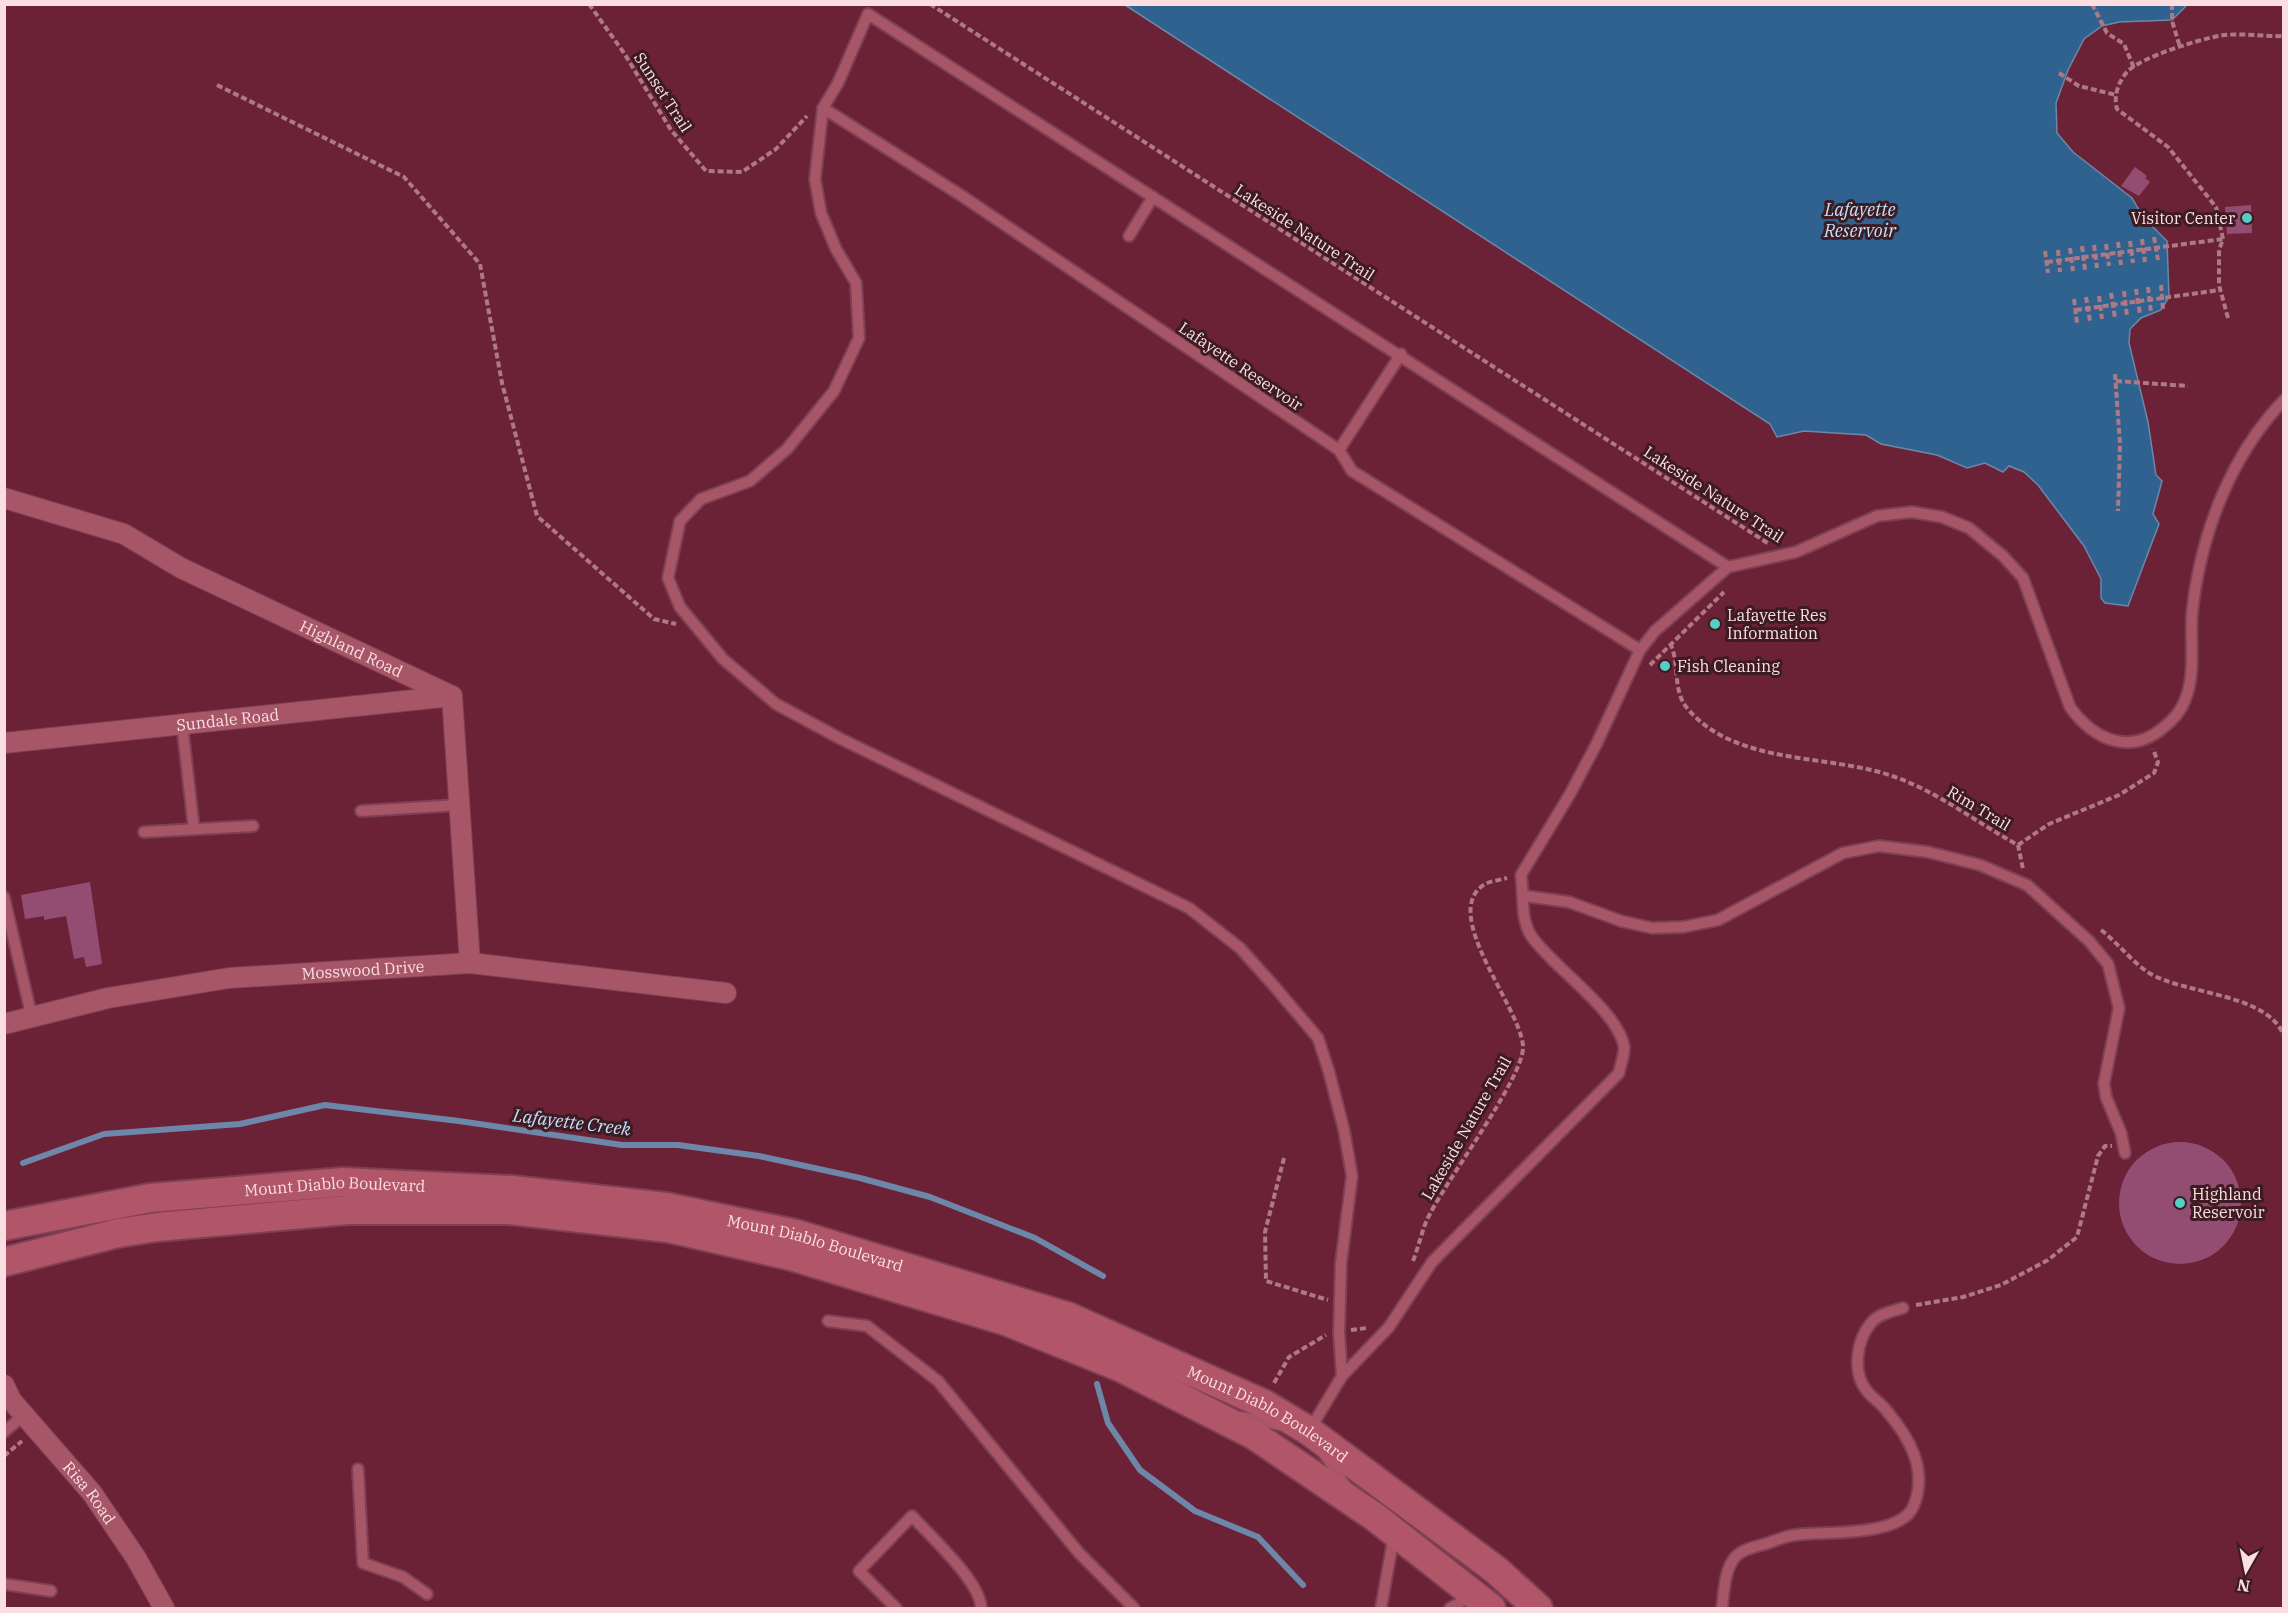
<svg xmlns="http://www.w3.org/2000/svg" width="2288" height="1613" font-family="'IBM Plex Serif',serif">
<rect width="100%" height="100%" fill="#6c2236"/>
<!-- water -->
<path fill="#30628f" stroke="#6d87a8" stroke-width="1.5" d="M 1125,5 L 2187,5 L 2172,20 L 2119,22 L 2102,26 L 2084,39 L 2068,70 L 2056,103 L 2057,133 L 2073,152 L 2132,198 L 2143,217 L 2167,241 L 2169,297 L 2161,310 L 2141,318 L 2130,329 L 2129,343 L 2148,422 L 2156,475 L 2162,481 L 2153,514 L 2159,524 L 2128,606 L 2105,603 L 2101,598 L 2101,579 L 2084,546 L 2038,485 L 2024,472 L 2009,466 L 2003,472 L 1985,463 L 1967,468 L 1937,455 L 1881,444 L 1866,435 L 1804,431 L 1777,437 L 1770,424 Z"/>
<g fill="none" stroke-linecap="round" stroke-linejoin="round">
<!-- stream -->
<g stroke="#6d87a8" stroke-width="6">
<path d="M 23,1163 L 104,1134 L 240,1124 L 325,1105 L 459,1121 L 622,1145 L 678,1145 L 759,1156 L 860,1178 L 930,1197 L 1035,1238 L 1103,1276"/>
<path d="M 1097,1384 L 1108,1423 L 1140,1470 L 1195,1511 L 1258,1537 L 1303,1585"/>
</g>
</g>
<!-- building -->
<g fill="#934c72">
<path d="M 2135,167 L 2147,176 L 2145,178 L 2150,182 L 2139,196 L 2121,186 Z"/>
<path d="M 2251,205 L 2252,233 L 2227,234 L 2225,207 Z"/>
<path d="M 90,882 L 102,964 L 86,967 L 84,957 L 74,959 L 66,916 L 44,920 L 44,916 L 25,919 L 21,895 Z"/>
<circle cx="2180" cy="1203" r="61"/>
</g>
<g fill="none" stroke-linecap="round" stroke-linejoin="round">
<!-- service casing -->
<g stroke="#7e4054" stroke-width="14">
<g id="service">
<path d="M 823,108 L 962,196 L 1339,450 L 1352,471 L 1640,650"/>
<path d="M 1129,236 L 1153,197"/>
<path d="M 1339,450 L 1401,354"/>
<path d="M 182,724 L 194,829"/>
<path d="M 361,811 L 459,805"/>
<path d="M 144,832 L 253,826"/>
<path d="M 1525,896 L 1569,902 L 1621,921 L 1652,928 L 1683,927 L 1718,920 L 1843,853 L 1879,846 L 1928,852 L 1980,865 L 2027,885 L 2089,941 L 2108,964 L 2119,1008 L 2104,1083 L 2106,1097 L 2121,1133 L 2125,1153"/>
<path d="M 4,897 L 32,1018"/>
<path d="M 828,1321 L 867,1326 L 938,1381 L 1079,1553 L 1134,1608"/>
<path d="M 1342,1376 L 1339,1332 L 1341,1263 L 1352,1176 L 1344,1130 L 1329,1072 L 1318,1038 L 1274,986 L 1240,948 L 1189,908 L 841,739 L 776,704 L 723,659 L 680,607 L 668,578 L 680,521 L 701,499 L 750,481 L 787,449 L 834,391 L 859,338 L 856,283 L 836,249 L 821,213 L 815,179 L 823,108 L 838,83 L 868,14 L 1728,567"/>
<path d="M 1242,1417 L 1280,1425"/>
<path d="M 1309,1431 L 1342,1376 L 1389,1327 L 1432,1262 L 1619,1073 C 1620,1066 1625,1054 1624,1046 C 1617,1010 1554,968 1532,937 C 1520,920 1524,895 1521,875 L 1570,794 L 1597,743 L 1640,650 L 1655,631 L 1728,567 L 1796,552 L 1877,516 L 1912,512 L 1942,517 L 1969,528 L 2003,556 L 2023,578 L 2070,707 C 2093,739 2129,756 2163,728 C 2172,721 2181,711 2185,700 C 2196,674 2190,642 2192,614 C 2200,537 2229,457 2284,400"/>
<path d="M 4,1432 L 24,1415"/>
<path d="M 1324,1454 L 1346,1486"/>
<path d="M 358,1469 L 363,1563 L 403,1577 L 427,1594"/>
<path d="M 4,1584 L 51,1591"/>
<path d="M 896,1608 L 859,1571 L 912,1516 C 930,1536 981,1582 981,1608"/>
<path d="M 1381,1608 L 1394,1535"/>
<path d="M 1450,1608 L 1473,1595"/>
<path d="M 1722,1608 C 1724,1593 1724,1574 1733,1560 C 1739,1550 1754,1547 1765,1544 C 1775,1541 1785,1536 1795,1535 C 1824,1531 1902,1538 1914,1505 C 1928,1469 1909,1437 1886,1410 C 1881,1403 1872,1398 1867,1391 C 1852,1373 1856,1341 1871,1323 C 1878,1314 1893,1311 1903,1308"/>
</g>
</g>
<!-- minor casing -->
<g stroke="#7e4054" stroke-width="22">
<g id="minor">
<path id="s1" d="M 4,498 L 124,534 L 181,568 L 452,696 L 470,963"/>
<path id="s2" d="M 4,743 L 452,696"/>
<path id="s3" d="M 4,1024 L 108,998 L 229,978 L 470,963 L 726,993"/>
<path id="s4" d="M 4,1385 L 11,1400 L 92,1493 L 136,1558 L 164,1608"/>
</g>
</g>
<!-- secondary casing -->
<g stroke="#7e4054" stroke-width="32">
<g id="secondary">
<path id="s5" d="M 4,1226 L 150,1198 L 343,1182 L 512,1190 L 666,1207 L 796,1234 L 1069,1317 L 1264,1404 L 1309,1431 L 1496,1570 L 1538,1608"/>
<path d="M 4,1262 L 118,1233 L 157,1227 L 347,1210 L 509,1210 L 669,1228 L 791,1256 L 1006,1321 L 1120,1367 L 1254,1435 L 1375,1517 L 1491,1608"/>
</g>
</g>
<!-- path -->
<g stroke="#ae7985" stroke-width="4" stroke-dasharray="6 3" stroke-linecap="butt">
<path d="M 589,4 L 624,53 L 671,130 L 706,171 L 742,172 L 776,149 L 807,116"/>
<path d="M 930,4 L 1769,544"/>
<path d="M 2092,4 L 2107,33 L 2124,44 L 2134,68"/>
<path d="M 2172,4 L 2172,21 L 2180,47"/>
<path d="M 2059,73 L 2079,86 L 2116,95"/>
<path d="M 217,85 L 404,177 L 480,264 L 502,383 L 537,516 L 654,619 L 676,624"/>
<path d="M 2154,237 L 2158,260"/>
<path d="M 2142,239 L 2145,262"/>
<path d="M 2130,241 L 2133,263"/>
<path d="M 2118,242 L 2121,265"/>
<path d="M 2106,244 L 2109,266"/>
<path d="M 2094,245 L 2097,268"/>
<path d="M 2082,246 L 2085,270"/>
<path d="M 2070,248 L 2073,271"/>
<path d="M 2058,250 L 2060,272"/>
<path d="M 2045,251 L 2048,273"/>
<path d="M 2047,262 L 2223,239"/>
<path d="M 2161,285 L 2163,310"/>
<path d="M 2148,287 L 2151,312"/>
<path d="M 2136,289 L 2140,314"/>
<path d="M 2124,291 L 2127,316"/>
<path d="M 2111,293 L 2115,318"/>
<path d="M 2099,296 L 2102,319"/>
<path d="M 2086,297 L 2090,321"/>
<path d="M 2074,299 L 2077,323"/>
<path d="M 2076,310 L 2220,290"/>
<path d="M 2228,318 L 2219,285 L 2219,250 L 2223,239 L 2216,207 L 2168,147 L 2117,109 C 2113,96 2119,80 2128,71 C 2142,57 2200,39 2219,36 C 2239,32 2263,37 2284,36"/>
<path d="M 2115,374 L 2120,444 L 2118,511"/>
<path d="M 2116,381 L 2188,386"/>
<path d="M 1670,643 C 1680,663 1672,690 1687,708 C 1736,767 1830,753 1895,777 C 1940,793 1977,823 2018,845 L 2023,869"/>
<path d="M 1650,665 L 1724,592"/>
<path d="M 2018,845 L 2049,824 L 2119,795 L 2154,773 L 2158,762 L 2153,749"/>
<path d="M 2101,930 C 2118,943 2131,961 2149,973 C 2186,995 2268,993 2284,1036"/>
<path d="M 1284,1158 L 1265,1232 L 1266,1281 L 1328,1300"/>
<path d="M 1413,1261 C 1418,1248 1421,1235 1426,1222 C 1442,1185 1525,1077 1523,1046 C 1520,1006 1438,912 1485,884 C 1491,881 1500,880 1507,878"/>
<path d="M 1916,1305 L 1963,1297 L 2001,1285 L 2048,1260 L 2077,1237 L 2098,1156 L 2105,1146 L 2112,1146"/>
<path d="M 1351,1330 L 1367,1328"/>
<path d="M 1274,1383 L 1289,1357 L 1326,1335"/>
<path d="M 4,1456 L 22,1441"/>
</g>
<!-- service -->
<use href="#service" stroke="#a65666" stroke-width="10"/>
<!-- minor -->
<use href="#minor" stroke="#a65666" stroke-width="20"/>
<!-- secondary -->
<use href="#secondary" stroke="#b15569" stroke-width="28"/>
</g>
<!-- markers -->
<g fill="#56cec4" stroke="#3d1b22" stroke-width="2">
<circle cx="2247" cy="218" r="6"/>
<circle cx="1715" cy="624" r="6"/>
<circle cx="1665" cy="666" r="6"/>
<circle cx="2180" cy="1203" r="6"/>
</g>
<g text-anchor="middle" dominant-baseline="central" stroke-width="6" stroke-linejoin="round" paint-order="stroke">
<!-- street labels -->
<g font-size="16" fill="#fbdee2" stroke="#3d1b22">
<text transform="translate(663 92) rotate(57)">Sunset Trail</text>
<text transform="translate(1305 232) rotate(33)">Lakeside Nature Trail</text>
<text transform="translate(1241 366) rotate(34)">Lafayette Reservoir</text>
<text transform="translate(1714 494) rotate(33)">Lakeside Nature Trail</text>
<text stroke="none"><textPath href="#s1" startOffset="380">Highland Road</textPath></text>
<text stroke="none"><textPath href="#s2" startOffset="225">Sundale Road</textPath></text>
<text transform="translate(1979 808) rotate(31)">Rim Trail</text>
<text stroke="none"><textPath href="#s3" startOffset="364">Mosswood Drive</textPath></text>
<text transform="translate(1466 1128) rotate(-60)">Lakeside Nature Trail</text>
<text stroke="none"><textPath href="#s5" startOffset="334">Mount Diablo Boulevard</textPath></text>
<text stroke="none"><textPath href="#s5" startOffset="820">Mount Diablo Boulevard</textPath></text>
<text stroke="none"><textPath href="#s5" startOffset="1306">Mount Diablo Boulevard</textPath></text>
<text stroke="none"><textPath href="#s4" startOffset="138">Risa Road</textPath></text>
</g>
<!-- poi labels -->
<g font-size="16" fill="#fbdee2" stroke="#3d1b22" text-anchor="start">
<text x="2235" y="218" text-anchor="end">Visitor Center</text>
<text x="1727" y="615">Lafayette Res<tspan x="1727" dy="18">Information</tspan></text>
<text x="1677" y="666">Fish Cleaning</text>
<text x="2192" y="1194">Highland<tspan x="2192" dy="18">Reservoir</tspan></text>
</g>
<!-- water labels -->
<g font-size="18" font-style="italic" fill="#c4e0fb" stroke="#3d1b22">
<text x="1860" y="209">Lafayette<tspan x="1860" dy="21">Reservoir</tspan></text>
<text transform="translate(572 1122) rotate(7)">Lafayette Creek</text>
</g>
</g>
<!-- border -->
<rect width="2288" height="1613" fill="none" stroke="#fbdee2" stroke-width="12"/>
<!-- north arrow -->
<g transform="translate(2246 1571) rotate(189)" stroke="#3d1b22" stroke-width="4.5" paint-order="stroke">
<path d="M0-4.5L10 22L0 15L-10 22Z" fill="#fbdee2"/>
<text y="-9" font-size="16" font-weight="bold" text-anchor="middle" fill="#fbdee2">N</text>
</g>
</svg>
